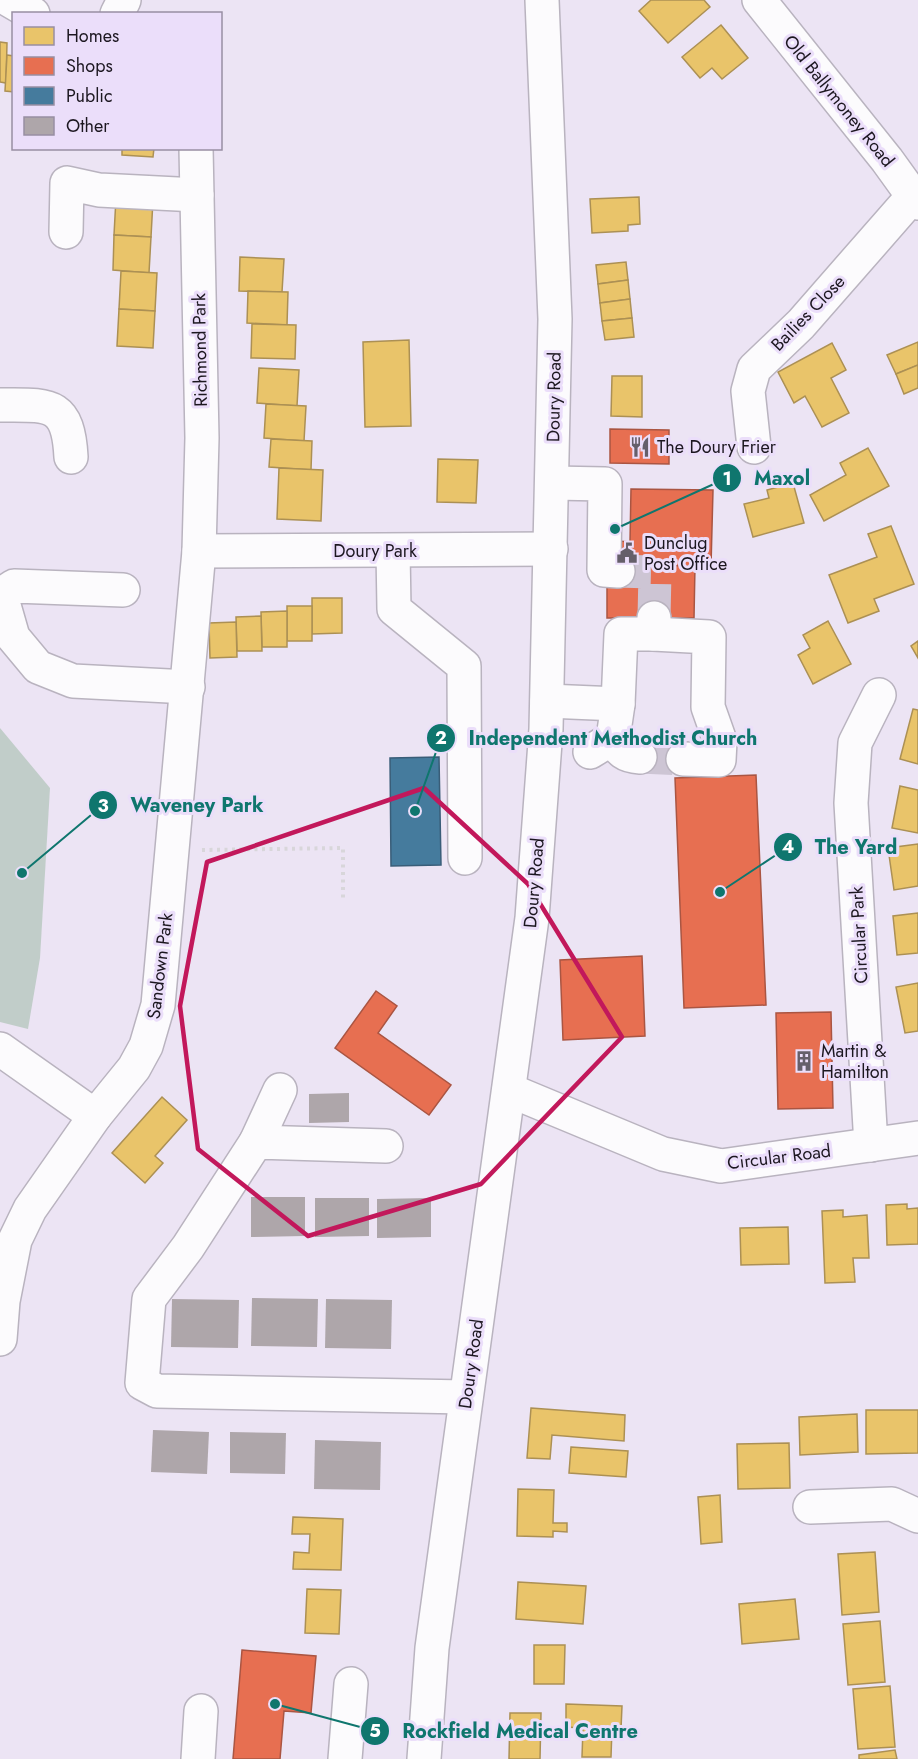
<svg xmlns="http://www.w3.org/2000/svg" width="918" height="1759" font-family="Jost,sans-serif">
<rect width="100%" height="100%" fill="#ece4f4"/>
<!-- green -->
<path fill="#c1cdc9" d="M 0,728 L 50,788 L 40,958 L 28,1029 L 0,1022 Z"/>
<!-- homes -->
<g fill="#e9c46a" stroke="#ac9054" stroke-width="1.5">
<path d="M 651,0 L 704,0 L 710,7 L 668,43 L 639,11 Z"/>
<path d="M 721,25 L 748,58 L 722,79 L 712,68 L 700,78 L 682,57 Z"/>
<path d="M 0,42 L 7,43 L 6,83 L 0,82 Z"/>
<path d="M 7,55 L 14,56 L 14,92 L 5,91 Z"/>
<path d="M 122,148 L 154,148 L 153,157 L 122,155 Z"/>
<path d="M 639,197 L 640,224 L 628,225 L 628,231 L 592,233 L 590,199 Z"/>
<path d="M 116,198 L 153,200 L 151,237 L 114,235 Z"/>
<path d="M 114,235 L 151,237 L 149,273 L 113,270 Z"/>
<path d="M 240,257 L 284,259 L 282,292 L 239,291 Z"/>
<path d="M 626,262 L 628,280 L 598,284 L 596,265 Z"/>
<path d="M 121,271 L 157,273 L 155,311 L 119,309 Z"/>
<path d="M 628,280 L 630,299 L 600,303 L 598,284 Z"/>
<path d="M 248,291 L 288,292 L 287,325 L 247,323 Z"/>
<path d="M 630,299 L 632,318 L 602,321 L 600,303 Z"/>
<path d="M 119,309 L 155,311 L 153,348 L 117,346 Z"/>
<path d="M 632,318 L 634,337 L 605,340 L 602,321 Z"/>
<path d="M 252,324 L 296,325 L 295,359 L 251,358 Z"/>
<path d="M 409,340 L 411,426 L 365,427 L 363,342 Z"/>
<path d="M 918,342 L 918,365 L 896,374 L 887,355 Z"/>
<path d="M 832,343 L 846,370 L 831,378 L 849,413 L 822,427 L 805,396 L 794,403 L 778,372 Z"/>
<path d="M 918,365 L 918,388 L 904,394 L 896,374 Z"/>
<path d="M 259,368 L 299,370 L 297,406 L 257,403 Z"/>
<path d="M 612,376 L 642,376 L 642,417 L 611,416 Z"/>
<path d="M 266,404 L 306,406 L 304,441 L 264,438 Z"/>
<path d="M 271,439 L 312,441 L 311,470 L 269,467 Z"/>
<path d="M 868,448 L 889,486 L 824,521 L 810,495 L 846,475 L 840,463 Z"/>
<path d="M 438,459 L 478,460 L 476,503 L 437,502 Z"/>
<path d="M 279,468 L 323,470 L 321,521 L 277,519 Z"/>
<path d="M 793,483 L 804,523 L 753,537 L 744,504 L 769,498 L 767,490 Z"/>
<path d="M 891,526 L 914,584 L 874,599 L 879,611 L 848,623 L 829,575 L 877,557 L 868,534 Z"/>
<path d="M 312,598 L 342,598 L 342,633 L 312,634 Z"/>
<rect x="287" y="606" width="25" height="35"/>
<path d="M 287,611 L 287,647 L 262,647 L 261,612 Z"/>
<path d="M 261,616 L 262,651 L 237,651 L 236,617 Z"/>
<path d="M 828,621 L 851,664 L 813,684 L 798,655 L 810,648 L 803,635 Z"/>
<path d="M 236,622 L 237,657 L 210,658 L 209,623 Z"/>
<path d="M 918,641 L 918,658 L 911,646 Z"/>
<path d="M 913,709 L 918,710 L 918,764 L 900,759 Z"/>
<path d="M 900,786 L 918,790 L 918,833 L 892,828 Z"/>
<path d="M 918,844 L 918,886 L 894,890 L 888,848 Z"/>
<path d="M 918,913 L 918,953 L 897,955 L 893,916 Z"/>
<path d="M 918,983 L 918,1031 L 905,1033 L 896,987 Z"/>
<path d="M 162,1097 L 187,1120 L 155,1156 L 163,1163 L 145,1183 L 112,1153 Z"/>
<path d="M 907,1204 L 907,1209 L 918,1208 L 918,1244 L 887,1245 L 886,1205 Z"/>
<path d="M 843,1210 L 843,1217 L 867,1215 L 869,1258 L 853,1258 L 855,1282 L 825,1283 L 822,1211 Z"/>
<path d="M 788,1227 L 789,1264 L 741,1265 L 740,1228 Z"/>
<path d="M 531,1408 L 625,1415 L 624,1441 L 552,1435 L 550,1459 L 527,1458 Z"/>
<path d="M 866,1410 L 918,1410 L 918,1453 L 866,1454 Z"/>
<path d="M 857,1414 L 858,1452 L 800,1455 L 799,1417 Z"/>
<path d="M 789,1443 L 790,1488 L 738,1489 L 737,1444 Z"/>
<path d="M 571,1447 L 628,1451 L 626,1477 L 569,1473 Z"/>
<path d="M 518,1489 L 554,1490 L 553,1523 L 567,1523 L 567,1532 L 553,1531 L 553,1537 L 517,1536 Z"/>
<path d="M 720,1495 L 722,1542 L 701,1544 L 698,1497 Z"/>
<path d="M 293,1517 L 343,1519 L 341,1570 L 293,1569 L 294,1552 L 309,1553 L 310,1534 L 292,1534 Z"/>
<path d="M 875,1552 L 879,1612 L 842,1615 L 838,1554 Z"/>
<path d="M 518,1582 L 586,1586 L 583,1624 L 516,1619 Z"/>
<path d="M 307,1589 L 341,1590 L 339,1634 L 305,1633 Z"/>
<path d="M 795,1599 L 799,1639 L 742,1644 L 739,1604 Z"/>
<path d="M 880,1621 L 885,1682 L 848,1685 L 843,1624 Z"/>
<path d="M 534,1645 L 565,1645 L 564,1684 L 534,1684 Z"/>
<path d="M 890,1686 L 895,1747 L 858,1749 L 853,1689 Z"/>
<path d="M 566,1704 L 622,1706 L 621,1729 L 612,1728 L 611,1757 L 582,1757 L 583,1728 L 566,1727 Z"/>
<path d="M 510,1713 L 541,1713 L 540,1759 L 509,1759 Z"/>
<path d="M 895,1750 L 897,1759 L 859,1759 L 859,1755 Z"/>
</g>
<!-- shops -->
<g fill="#e76f51" stroke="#aa5542" stroke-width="1.5">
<path d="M 610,429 L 669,430 L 669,464 L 610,463 Z"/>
<path d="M 631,489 L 713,490 L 711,566 L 619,565 L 619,541 L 630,542 Z"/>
<path d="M 619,565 L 695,566 L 694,618 L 607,618 L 607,577 Z"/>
<path d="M 641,746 L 683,748 L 682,769 L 640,767 Z"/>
<path d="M 756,775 L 766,1005 L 684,1008 L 675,778 Z"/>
<path d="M 642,956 L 645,1036 L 563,1040 L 560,960 Z"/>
<path d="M 376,991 L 397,1006 L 378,1033 L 451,1085 L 429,1115 L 335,1048 Z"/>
<path d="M 831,1012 L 833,1108 L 778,1109 L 776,1013 Z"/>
<path d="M 242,1650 L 316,1656 L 311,1713 L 284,1711 L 280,1759 L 233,1759 Z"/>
</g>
<!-- public -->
<path fill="#457b9d" stroke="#395d78" stroke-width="1.5" d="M 439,757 L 441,865 L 391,866 L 390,758 Z"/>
<!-- building -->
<g fill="#aea6aa">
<path d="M 349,1093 L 349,1122 L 309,1123 L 309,1094 Z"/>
<path d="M 251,1197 L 305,1197 L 305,1236 L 251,1237 Z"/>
<path d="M 315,1198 L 369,1198 L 369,1236 L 315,1237 Z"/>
<path d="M 431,1198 L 431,1237 L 377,1238 L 377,1199 Z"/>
<path d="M 252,1298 L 318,1299 L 317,1347 L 251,1346 Z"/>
<path d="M 172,1299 L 239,1300 L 238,1348 L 171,1347 Z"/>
<path d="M 326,1299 L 392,1300 L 391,1349 L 325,1348 Z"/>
<path d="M 153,1430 L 209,1432 L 207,1474 L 151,1472 Z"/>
<path d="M 230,1432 L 286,1433 L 285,1474 L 230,1473 Z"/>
<path d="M 315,1440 L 381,1442 L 380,1490 L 314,1489 Z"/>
</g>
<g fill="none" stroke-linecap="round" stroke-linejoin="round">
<!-- minor-tunnel -->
<g stroke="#cdc5d4" stroke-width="33" stroke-dasharray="33 16" stroke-linecap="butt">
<path d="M 618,571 L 655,572 L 654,618"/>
<path d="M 640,757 L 683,759"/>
</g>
<!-- minor casing -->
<g stroke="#b9b3bf" stroke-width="36">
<g id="minor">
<path d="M 9,0 L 33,14"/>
<path d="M 759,0 L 887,160 L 918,203"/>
<path d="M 117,14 L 124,0"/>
<path d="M 66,232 L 67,183 L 99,190 L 197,195"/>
<path d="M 0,405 C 49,405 68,401 71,457"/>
<path d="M 754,447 L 748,391 L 754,369 L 801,324 L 913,196"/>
<path d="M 553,483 L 605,484 L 604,570 L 618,571"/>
<path d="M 199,551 L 551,549"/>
<path d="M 393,551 L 394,609 L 464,666 L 465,858"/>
<path d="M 123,590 L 14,586 L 1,595 L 13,637 L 38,667 L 73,681 L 188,687"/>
<path d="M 653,634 L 709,637 L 708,707 L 720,741 L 719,760 L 683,759"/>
<path d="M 547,701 L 618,704"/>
<path d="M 613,738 C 620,752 625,756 640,757"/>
<path d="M 590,752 L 613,738 L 618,704 L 621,634 L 653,634 L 654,618"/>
<path d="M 0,1049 L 95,1116"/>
<path d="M 509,1090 L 663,1154 L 721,1166 L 918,1138"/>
<path d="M 256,1142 L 280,1090"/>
<path d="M 871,1145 L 851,803 L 855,743 L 879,695"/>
<path d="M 386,1146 L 256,1142 L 188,1247 L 149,1299 L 142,1383 L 157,1391 L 466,1397"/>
<path d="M 0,1339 L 3,1301 L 15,1240 L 30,1209 L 95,1116 L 134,1068 L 146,1046 L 158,1005 L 199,551 L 202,438 L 196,148"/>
<path d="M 810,1507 L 892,1504 L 918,1516"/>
<path d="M 198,1759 L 201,1711"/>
<path d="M 345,1759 L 351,1684"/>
<path d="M 424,1759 L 432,1648 L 532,918 L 546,729 L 555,319 L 542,0"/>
</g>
</g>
<!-- path -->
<path stroke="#d8d6da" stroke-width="4" stroke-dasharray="3 4.5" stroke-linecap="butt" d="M 202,850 L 343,848 L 343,898"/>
<!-- minor -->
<use href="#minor" stroke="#fcfbfd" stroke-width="33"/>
</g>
<!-- marked area -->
<path fill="none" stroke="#c2185b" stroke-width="4.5" stroke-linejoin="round" d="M 424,788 L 528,884 L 622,1037 L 481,1184 L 308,1236 L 198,1149 L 180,1006 L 207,862 Z"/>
<!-- icons -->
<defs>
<g id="restaurant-bare" transform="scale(1.62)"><path d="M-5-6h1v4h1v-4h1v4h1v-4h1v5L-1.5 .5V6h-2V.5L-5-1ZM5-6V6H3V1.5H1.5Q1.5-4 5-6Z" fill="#655f6a" stroke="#ebdefa" stroke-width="2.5" paint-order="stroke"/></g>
<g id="civic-bare" transform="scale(1.62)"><path d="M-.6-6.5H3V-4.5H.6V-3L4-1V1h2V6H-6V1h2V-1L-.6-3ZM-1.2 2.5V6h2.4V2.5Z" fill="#655f6a" stroke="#ebdefa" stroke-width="2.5" paint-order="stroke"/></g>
<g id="building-bare" transform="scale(1.62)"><path d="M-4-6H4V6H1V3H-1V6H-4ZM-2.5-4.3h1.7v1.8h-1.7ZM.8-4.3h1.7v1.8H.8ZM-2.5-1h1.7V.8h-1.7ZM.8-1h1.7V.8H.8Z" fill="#655f6a" stroke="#ebdefa" stroke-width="2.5" paint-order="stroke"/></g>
</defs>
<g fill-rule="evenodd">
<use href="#restaurant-bare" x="640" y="447"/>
<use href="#civic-bare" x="627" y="553"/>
<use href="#building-bare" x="804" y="1061"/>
</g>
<g text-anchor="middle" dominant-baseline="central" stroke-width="6" stroke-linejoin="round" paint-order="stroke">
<!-- street labels -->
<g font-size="18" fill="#1c1720" stroke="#ebdefa">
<text transform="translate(839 101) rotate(51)">Old Ballymoney Road</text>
<text transform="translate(808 313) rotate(-46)">Bailies Close</text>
<text transform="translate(200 350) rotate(-91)">Richmond Park</text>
<text transform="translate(554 397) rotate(-89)">Doury Road</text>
<text x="375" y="551">Doury Park</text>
<text transform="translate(534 883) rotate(-85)">Doury Road</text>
<text transform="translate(859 935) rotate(-93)">Circular Park</text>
<text transform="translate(160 966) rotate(-83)">Sandown Park</text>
<text transform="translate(779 1157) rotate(-7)">Circular Road</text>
<text transform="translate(471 1364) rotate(-82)">Doury Road</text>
</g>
<!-- poi labels -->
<g font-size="18" fill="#1c1720" stroke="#ebdefa" text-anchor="start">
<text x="657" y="447">The Doury Frier</text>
<text x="644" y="543">Dunclug<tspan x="644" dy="21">Post Office</tspan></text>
<text x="821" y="1051">Martin &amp;<tspan x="821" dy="21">Hamilton</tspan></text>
</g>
</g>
<!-- callouts -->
<path fill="none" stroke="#0f766e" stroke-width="2" d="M615 529L727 478M415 811L441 738M22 873L103 805M720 892L788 847M275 1704L375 1731"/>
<g fill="#0f766e" stroke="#ebdefa" stroke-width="2">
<circle cx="615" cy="529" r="6"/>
<circle cx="415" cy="811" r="6"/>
<circle cx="22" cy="873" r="6"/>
<circle cx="720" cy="892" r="6"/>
<circle cx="275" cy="1704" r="6"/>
<circle cx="727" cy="478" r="15"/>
<circle cx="441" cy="738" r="15"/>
<circle cx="103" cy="805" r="15"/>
<circle cx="788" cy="847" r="15"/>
<circle cx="375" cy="1731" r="15"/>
</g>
<g font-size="18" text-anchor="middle" font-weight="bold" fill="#fff">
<text x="727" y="485">1</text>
<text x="441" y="744">2</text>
<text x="103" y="812">3</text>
<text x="788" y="853">4</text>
<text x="375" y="1737">5</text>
</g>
<g font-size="20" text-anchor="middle" font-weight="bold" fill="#0f766e" stroke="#ebdefa" stroke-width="6" stroke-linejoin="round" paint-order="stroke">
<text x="782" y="485">Maxol</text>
<text x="613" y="745">Independent Methodist Church</text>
<text x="197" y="812">Waveney Park</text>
<text x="856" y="854">The Yard</text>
<text x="520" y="1738">Rockfield Medical Centre</text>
</g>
<!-- legend -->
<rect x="12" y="12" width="210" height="138" fill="#ebdefa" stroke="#988ea3" stroke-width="1.5"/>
<rect x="24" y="27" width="30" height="18" fill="#e9c46a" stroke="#988ea3" stroke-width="1.5"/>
<text x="66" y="42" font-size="18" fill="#1c1720">Homes</text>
<rect x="24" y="57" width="30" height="18" fill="#e76f51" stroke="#988ea3" stroke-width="1.5"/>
<text x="66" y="72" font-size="18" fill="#1c1720">Shops</text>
<rect x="24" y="87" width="30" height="18" fill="#457b9d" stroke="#988ea3" stroke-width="1.5"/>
<text x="66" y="102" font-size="18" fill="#1c1720">Public</text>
<rect x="24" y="117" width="30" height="18" fill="#aea6aa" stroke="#988ea3" stroke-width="1.5"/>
<text x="66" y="132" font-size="18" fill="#1c1720">Other</text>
</svg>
